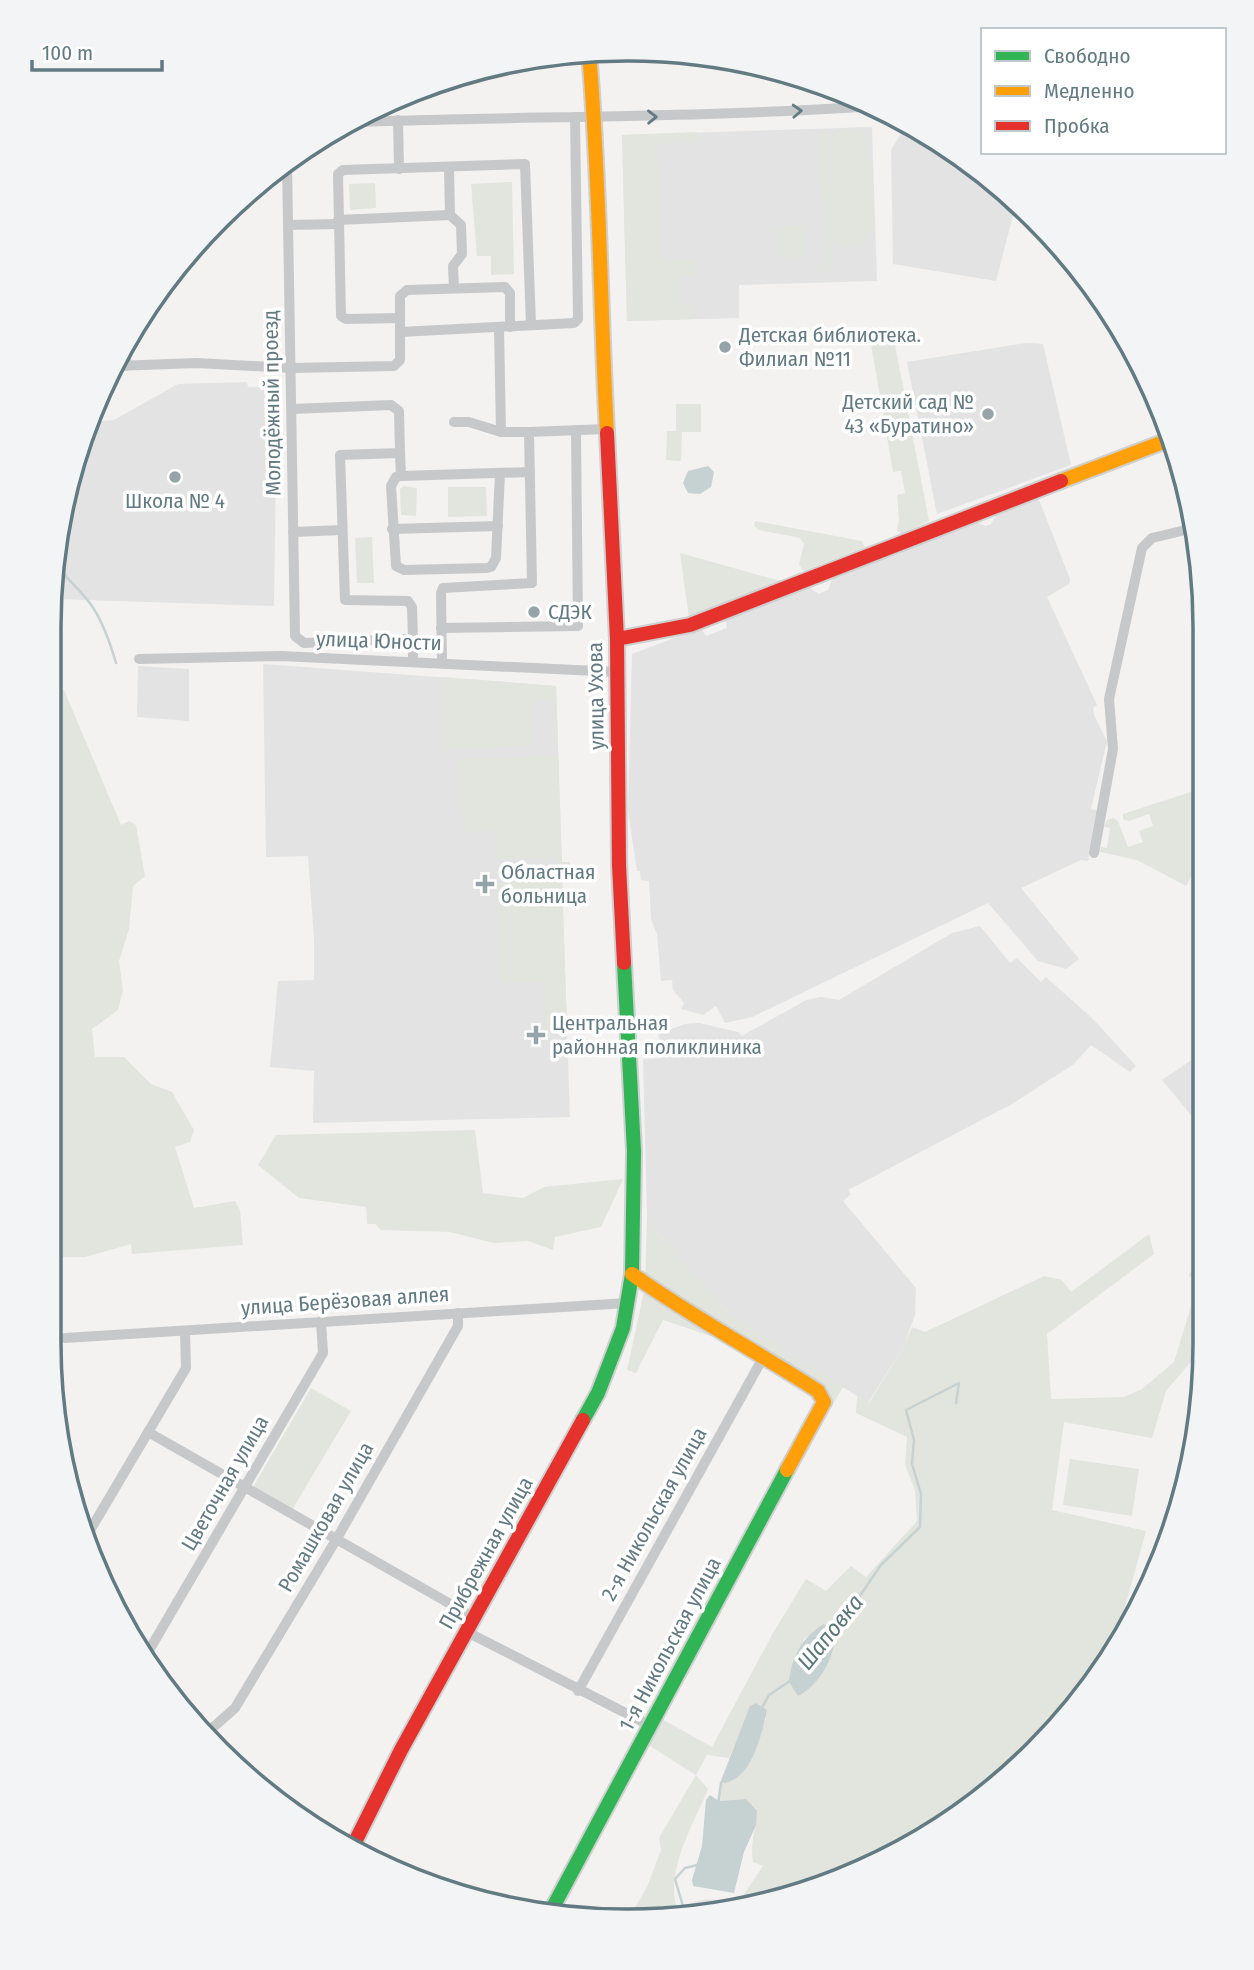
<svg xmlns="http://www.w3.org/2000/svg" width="1254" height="1970" font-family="'Fira Sans Condensed',sans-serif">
<rect width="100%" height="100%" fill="#f3f2f1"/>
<!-- built -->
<g fill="#e2e3e2">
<path d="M 907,124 L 979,169 L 1016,204 L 996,281 L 893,264 L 891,150 Z"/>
<path d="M 872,127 L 877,281 L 739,285 L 739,318 L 627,321 L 622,135 Z"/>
<path d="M 1026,343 L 1043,344 L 1071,465 L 937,514 L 907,362 Z"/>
<path d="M 247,382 L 248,387 L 277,388 L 274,606 L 54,599 L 54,552 L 91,415 L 103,421 L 114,420 L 178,384 Z"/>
<path d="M 1038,497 L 1070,579 L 1069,584 L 1047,597 L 1097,705 L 1093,708 L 1094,715 L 1107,741 L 1091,809 L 1098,811 L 1088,861 L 1081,860 L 1021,888 L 1079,959 L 1066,969 L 1038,961 L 988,903 L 752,1017 L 725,1023 L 716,1006 L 703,1015 L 681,1009 L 684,1003 L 673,990 L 672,980 L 661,981 L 657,934 L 651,919 L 649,881 L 641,880 L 640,871 L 637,871 L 628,811 L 632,654 L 701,628 L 706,636 L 727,628 L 725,618 L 808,586 L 819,594 L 828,590 L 833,577 L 975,522 L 986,526 L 991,524 L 998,512 Z"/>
<path d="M 263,664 L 556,686 L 562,862 L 570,862 L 570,877 L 562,878 L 570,1117 L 313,1123 L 314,1071 L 270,1067 L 278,981 L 314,980 L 314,939 L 308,856 L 266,857 Z"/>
<path d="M 138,666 L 189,669 L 189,721 L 137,717 Z"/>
<path d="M 980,926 L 1010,963 L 1017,958 L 1041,982 L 1046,977 L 1093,1019 L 1136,1066 L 1130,1072 L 1091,1045 L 1074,1064 L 1012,1104 L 848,1190 L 851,1194 L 843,1201 L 916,1288 L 915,1315 L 904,1346 L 868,1403 L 734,1318 L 656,1232 L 647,1214 L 643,1059 L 663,1058 L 658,1034 L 685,1024 L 699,1023 L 738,1032 L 742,1036 L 806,1000 L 821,997 L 839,1000 L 952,933 Z"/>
<path d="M 1202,1053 L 1201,1127 L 1162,1080 Z"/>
</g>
<!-- green -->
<g fill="#e2e4de" fill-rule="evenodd">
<path d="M 849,128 L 861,132 L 870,145 L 873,229 C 865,249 846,252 831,239 L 833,270 L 825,271 L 819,131 L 826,131 L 827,140 L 838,130 Z"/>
<path d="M 697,132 L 698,142 L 657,144 L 660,261 L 695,261 L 695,275 L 681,276 L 681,305 L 695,305 L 696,319 L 627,321 L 622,135 Z"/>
<path d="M 512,182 L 514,274 L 491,275 L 491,256 L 477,256 L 471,184 Z"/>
<path d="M 375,183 L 376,208 L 350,210 L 349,184 Z"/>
<path d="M 806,225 L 806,257 L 777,257 L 776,226 Z"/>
<path d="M 877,330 L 888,331 L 894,340 L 929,521 L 902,534 L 897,531 L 899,520 L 897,495 L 905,493 L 901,471 L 893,472 L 870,338 Z"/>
<path d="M 676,404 L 701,404 L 701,432 L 682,432 L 681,461 L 666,460 L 667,431 L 676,431 Z"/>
<path d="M 404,486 L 417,488 L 416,516 L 401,515 L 400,489 Z"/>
<path d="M 448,487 L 486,487 L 487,516 L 448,517 Z"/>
<path d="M 755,521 L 862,541 L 865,547 L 803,571 L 799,564 L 804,544 L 800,538 L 760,530 L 754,526 Z"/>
<path d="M 372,537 L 374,583 L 357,583 L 355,538 Z"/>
<path d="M 680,553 L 784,582 L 689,618 Z"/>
<path d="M 443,677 L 556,686 L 558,745 L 555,745 L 553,700 L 532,700 L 533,746 L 445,749 Z"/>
<path d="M 53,683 L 64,690 L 121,825 L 129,821 L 136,825 L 145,876 L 133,886 L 129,929 L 119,961 L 123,990 L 118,1010 L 92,1029 L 95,1057 L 124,1057 L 151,1084 L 172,1092 L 194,1130 L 190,1142 L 175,1147 L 194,1208 L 235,1201 L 240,1210 L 243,1245 L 132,1254 L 131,1244 L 85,1257 L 50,1257 Z"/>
<path d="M 558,756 L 562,862 L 570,862 L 570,865 L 555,866 L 554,857 L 496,859 L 495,831 L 463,832 L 460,764 L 456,763 L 456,759 Z"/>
<path d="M 1203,788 L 1202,878 L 1193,873 L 1186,886 L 1137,860 L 1100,852 L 1101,847 L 1107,848 L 1110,828 L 1104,827 L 1107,820 L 1113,818 L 1118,821 L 1128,847 L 1143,842 L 1139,831 L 1153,826 L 1149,814 L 1129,821 L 1123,819 L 1123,814 Z"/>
<path d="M 570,872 L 570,877 L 562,878 L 567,1029 L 545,1030 L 544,981 L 500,982 L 497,883 L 554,881 L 554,873 Z"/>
<path d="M 475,1130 L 483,1193 L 523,1198 L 544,1187 L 623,1179 L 601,1227 L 555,1237 L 553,1250 L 528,1241 L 494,1243 L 450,1232 L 381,1230 L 375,1224 L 367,1224 L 366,1207 L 299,1198 L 258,1165 L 276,1135 Z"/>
<path d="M 647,1214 L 656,1232 L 734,1318 L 843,1387 L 829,1411 L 823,1408 L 824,1402 L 747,1350 L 750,1356 L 714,1337 L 663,1320 L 636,1373 L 627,1370 L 645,1287 Z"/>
<path d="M 1149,1234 L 1154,1254 L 1047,1334 L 1051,1399 L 1124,1397 L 1142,1389 L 1174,1362 L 1199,1280 L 1189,1276 L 1195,1262 L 1201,1260 L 1200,1351 L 1166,1391 L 1152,1438 L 1064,1422 L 1052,1510 L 1146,1531 L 1117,1636 C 1102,1648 1100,1671 1090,1687 L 1082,1685 L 1080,1693 L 1085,1695 L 948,1824 L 777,1901 L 680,1914 C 694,1892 719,1902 740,1900 L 763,1866 L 753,1862 C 750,1840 756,1830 757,1809 L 746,1799 L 719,1801 L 720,1783 C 746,1783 757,1739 766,1719 L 759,1704 L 753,1704 L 729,1758 L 707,1755 L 696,1775 L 708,1789 C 693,1826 662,1875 679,1914 L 627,1921 L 647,1887 L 661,1850 L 659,1838 L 696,1775 L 648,1745 L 660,1718 L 712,1747 L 773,1633 L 806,1579 L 826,1591 L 851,1566 L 866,1577 L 917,1521 L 915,1490 L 905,1465 L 907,1437 L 856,1413 L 857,1396 L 869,1403 L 904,1346 L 912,1327 L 925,1332 L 1044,1276 L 1062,1280 L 1071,1292 ZM 824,1624 L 835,1637 L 826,1666 L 804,1693 L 790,1673 L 804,1639 Z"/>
<path d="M 311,1388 L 351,1411 L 292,1510 L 253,1487 Z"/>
<path d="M 1070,1459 L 1139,1469 L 1132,1516 L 1063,1505 Z"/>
</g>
<!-- water -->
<g fill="#c6d2d2">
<path d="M 708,466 L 714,472 L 711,487 L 700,494 L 688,493 L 683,483 L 688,471 Z"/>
<path d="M 824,1624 L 835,1637 C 834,1659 818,1686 798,1696 L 789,1682 C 791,1657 803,1636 824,1624 Z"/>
<path d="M 756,1703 L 767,1710 C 762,1733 751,1784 720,1783 L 750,1706 Z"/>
<path d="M 710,1795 L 719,1801 L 746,1799 L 757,1810 L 756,1825 L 744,1852 L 734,1893 L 693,1886 L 692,1880 L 702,1846 L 706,1800 Z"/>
</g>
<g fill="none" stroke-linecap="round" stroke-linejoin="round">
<!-- stream -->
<g stroke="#c6d2d2" stroke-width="2.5">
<path d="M 54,565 C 91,600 101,612 116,663"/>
<path d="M 833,1635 L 881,1565 L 920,1527 L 921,1494 L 912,1464 L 914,1440 L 906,1410 L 959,1383 L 956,1403"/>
<path d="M 763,1706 L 769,1695 L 790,1681"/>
<path d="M 718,1804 L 721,1783"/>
<path d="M 685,1913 L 675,1879 L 685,1868 L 697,1865"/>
</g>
<!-- fast casing -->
<g stroke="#cecfcf" stroke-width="18">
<g id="fast">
<path d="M 583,1420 L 598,1393 L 623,1328 L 632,1274 L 634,1151 L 624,963"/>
<path d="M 552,1909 L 787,1470"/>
</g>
</g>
<!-- slow casing -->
<g stroke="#cecfcf" stroke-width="18">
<g id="slow">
<path d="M 589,53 C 600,179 600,306 607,433"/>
<path d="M 1061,481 L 1171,439"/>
<path d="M 632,1274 C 692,1317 756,1351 818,1391 L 824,1402 L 787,1470"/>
</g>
</g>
<!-- jam casing -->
<g stroke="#cecfcf" stroke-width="18">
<g id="jam">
<path d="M 607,433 L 617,639 L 619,865 L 624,963"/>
<path d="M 617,639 L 690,625 L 1061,481"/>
<path d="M 354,1844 L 401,1750 L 583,1420"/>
</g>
</g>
<!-- street -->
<g stroke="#c7c8c9" stroke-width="10">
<path d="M 398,120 L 399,169"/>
<path d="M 349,122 C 525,116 700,118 875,106"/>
<path d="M 287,163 L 295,636 L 304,643 L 413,639 L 413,661"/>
<path d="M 449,167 L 450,215 L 461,225 L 462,254 L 453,266 L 454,288"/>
<path d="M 338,220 L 450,215"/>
<path d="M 289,225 L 338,224"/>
<path d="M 400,318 L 346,319 L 341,316 L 338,174 L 343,170 L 525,164 L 531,325"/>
<path d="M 499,328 L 501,432 L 529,432"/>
<path d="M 400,332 L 574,323 L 578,319 L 575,117"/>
<path d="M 126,349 L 126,366"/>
<path d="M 116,366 L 197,363 L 291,368 L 394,366 L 400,360 L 400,296 L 407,290 L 505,287 L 510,293 L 510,327"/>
<path d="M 292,409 L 391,405 L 399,411 L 400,453 L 340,455 L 345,600 L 408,601 L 412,607 L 413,639"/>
<path d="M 454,422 L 469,422 L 501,432"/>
<path d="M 400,453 L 401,476 L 530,472"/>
<path d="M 401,476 L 396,477 L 391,486 L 396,566 L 404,570 L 487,568 L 491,567 L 496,558 L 500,473"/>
<path d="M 392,529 L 498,526"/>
<path d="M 293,532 L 342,530"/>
<path d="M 441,628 L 578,626 L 576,430"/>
<path d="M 139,659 L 281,656 L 617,672"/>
<path d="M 442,662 L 441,593 L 443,588 L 532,583 L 529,432 L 606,429"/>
<path d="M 1094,853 L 1113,749 L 1109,699 L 1142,548 L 1152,538 L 1194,528"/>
<path d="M 65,1338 L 627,1303"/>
<path d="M 148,1432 L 475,1618"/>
<path d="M 85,1539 L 186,1368 L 185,1331"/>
<path d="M 467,1632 L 649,1725"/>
<path d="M 144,1659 L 323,1353 L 321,1321"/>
<path d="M 578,1691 L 764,1356"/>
<path d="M 209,1731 L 235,1708 L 336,1540 L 458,1326 L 458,1313"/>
<path d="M 268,1793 L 300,1815"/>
</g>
<!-- fast -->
<use href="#fast" stroke="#30b455" stroke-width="14"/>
<!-- slow -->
<use href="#slow" stroke="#ff9f0a" stroke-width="14"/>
<!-- jam -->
<use href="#jam" stroke="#e5322d" stroke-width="14"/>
</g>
<!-- one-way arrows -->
<defs><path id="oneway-chevron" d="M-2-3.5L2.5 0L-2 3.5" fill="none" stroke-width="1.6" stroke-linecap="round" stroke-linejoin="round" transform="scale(1.75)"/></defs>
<g stroke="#627a82">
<use href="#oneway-chevron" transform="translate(797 111) rotate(-3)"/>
<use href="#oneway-chevron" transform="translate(652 117) rotate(-1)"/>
</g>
<!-- markers -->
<g fill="#95a4a9" stroke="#fff" stroke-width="2.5">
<circle cx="725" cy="347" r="7"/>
<circle cx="988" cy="414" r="7"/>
<circle cx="175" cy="477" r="7"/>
<circle cx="534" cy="612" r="7"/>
<path d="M481.5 873.5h7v7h7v7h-7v7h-7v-7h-7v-7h7z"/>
<path d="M532.5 1024.5h7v7h7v7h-7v7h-7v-7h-7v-7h7z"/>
</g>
<g text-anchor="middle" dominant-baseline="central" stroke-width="7" stroke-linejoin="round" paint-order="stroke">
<!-- poi labels -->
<g font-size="21" fill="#627a82" stroke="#fff" text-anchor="start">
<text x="739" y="335">Детская библиотека.<tspan x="739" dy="24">Филиал №11</tspan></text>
<text x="974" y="402" text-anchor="end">Детский сад №<tspan x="974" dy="24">43 «Буратино»</tspan></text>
<text x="175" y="501" text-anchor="middle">Школа № 4</text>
<text x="548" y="612">СДЭК</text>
<text x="501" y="872">Областная<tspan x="501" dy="24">больница</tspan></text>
<text x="552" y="1023">Центральная<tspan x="552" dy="24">районная поликлиника</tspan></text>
</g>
<!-- street labels -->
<g font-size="21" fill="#627a82" stroke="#fff">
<text transform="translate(272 403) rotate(-91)">Молодёжный проезд</text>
<text transform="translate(379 641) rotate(2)">улица Юности</text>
<text transform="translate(596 696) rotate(-91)">улица Ухова</text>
<text transform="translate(345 1301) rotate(-4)">улица Берёзовая аллея</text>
<text transform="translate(225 1483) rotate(-60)">Цветочная улица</text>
<text transform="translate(654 1514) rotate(-61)">2-я Никольская улица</text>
<text transform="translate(326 1517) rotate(-60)">Ромашковая улица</text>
<text transform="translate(486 1553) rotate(-61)">Прибрежная улица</text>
<text transform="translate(670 1644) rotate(-62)">1-я Никольская улица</text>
</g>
<!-- water labels -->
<g font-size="23" font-style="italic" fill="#597678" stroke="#fff">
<text transform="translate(830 1632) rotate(-51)">Шаповка</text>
</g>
</g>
<!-- crop -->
<path d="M0 0H1254V1970H0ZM627 61H627A566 566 0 0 1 1193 627V1343A566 566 0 0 1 627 1909H627A566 566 0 0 1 61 1343V627A566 566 0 0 1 627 61Z" fill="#f2f4f5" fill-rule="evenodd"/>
<path fill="none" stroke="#627a82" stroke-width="3.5" d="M627 61H627A566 566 0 0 1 1193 627V1343A566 566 0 0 1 627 1909H627A566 566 0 0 1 61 1343V627A566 566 0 0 1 627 61Z"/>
<!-- legend -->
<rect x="981" y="28" width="245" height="126" fill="#ffffff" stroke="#c0cacd" stroke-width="2"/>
<rect x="995" y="51" width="35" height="10" fill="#30b455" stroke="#c0cacd" stroke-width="2"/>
<text x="1044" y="63" font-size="21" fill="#627a82">Свободно</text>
<rect x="995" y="86" width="35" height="10" fill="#ff9f0a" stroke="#c0cacd" stroke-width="2"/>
<text x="1044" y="98" font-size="21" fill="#627a82">Медленно</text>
<rect x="995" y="121" width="35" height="10" fill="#e5322d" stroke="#c0cacd" stroke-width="2"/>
<text x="1044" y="133" font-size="21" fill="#627a82">Пробка</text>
<!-- scale -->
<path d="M32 60v10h130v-10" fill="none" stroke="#627a82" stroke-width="3.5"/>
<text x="42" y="60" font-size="21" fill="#627a82" stroke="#ffffff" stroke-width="5" paint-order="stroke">100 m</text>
</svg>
